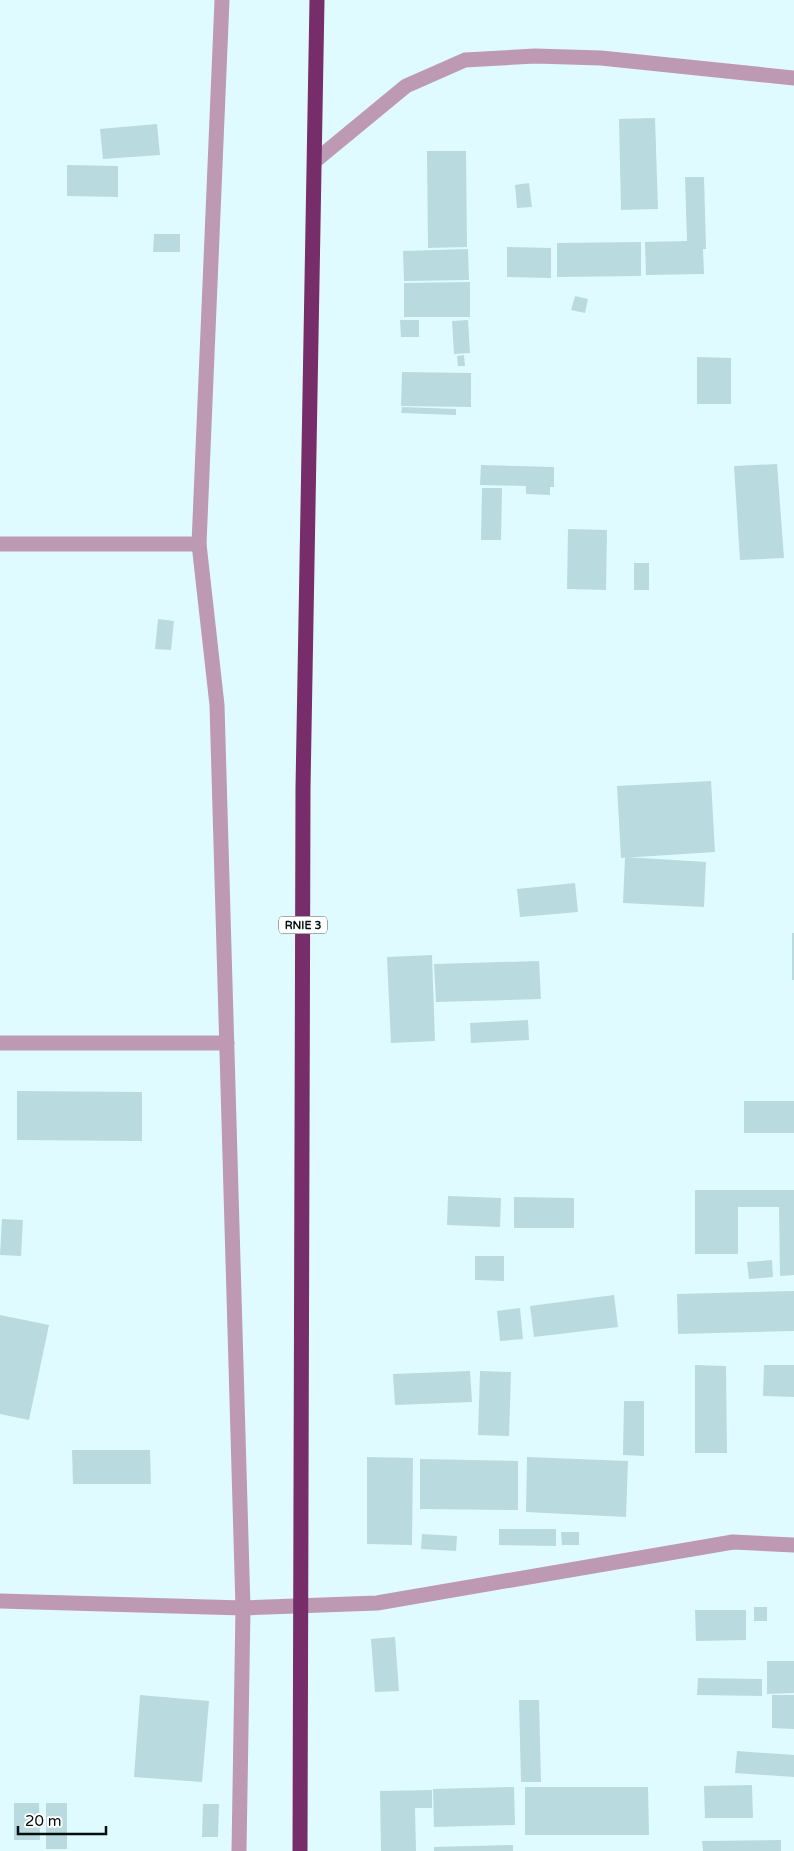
<svg xmlns="http://www.w3.org/2000/svg" width="794" height="1851" font-family="'Varela Round',sans-serif">
<rect width="100%" height="100%" fill="#e0fbff"/>
<!-- building -->
<g fill="#b9dadf">
<path d="M 655,118 L 658,209 L 621,210 L 619,119 Z"/>
<path d="M 157,124 L 160,155 L 103,159 L 100,129 Z"/>
<path d="M 427,151 L 466,151 L 467,247 L 428,248 Z"/>
<path d="M 67,165 L 118,166 L 118,197 L 67,196 Z"/>
<path d="M 685,177 L 704,177 L 706,249 L 703,249 L 704,274 L 646,275 L 645,242 L 687,241 Z"/>
<path d="M 529,183 L 532,207 L 517,208 L 515,185 Z"/>
<path d="M 154,234 L 180,234 L 180,252 L 153,252 Z"/>
<path d="M 641,242 L 641,276 L 557,277 L 557,243 Z"/>
<path d="M 507,247 L 551,248 L 551,278 L 507,277 Z"/>
<path d="M 468,249 L 469,280 L 404,281 L 403,251 Z"/>
<path d="M 470,282 L 470,317 L 404,317 L 404,283 Z"/>
<path d="M 575,296 L 588,299 L 585,313 L 571,310 Z"/>
<path d="M 400,320 L 419,320 L 419,337 L 401,337 Z"/>
<path d="M 468,320 L 470,353 L 454,354 L 452,321 Z"/>
<path d="M 464,355 L 465,366 L 458,366 L 457,356 Z"/>
<path d="M 697,357 L 731,358 L 731,404 L 697,404 Z"/>
<path d="M 402,372 L 471,373 L 471,407 L 401,406 Z"/>
<path d="M 402,407 L 456,409 L 456,415 L 401,413 Z"/>
<path d="M 777,464 L 784,558 L 740,560 L 734,466 Z"/>
<path d="M 481,465 L 554,467 L 554,487 L 550,487 L 550,495 L 526,494 L 526,486 L 480,485 Z"/>
<path d="M 482,488 L 502,488 L 501,540 L 481,540 Z"/>
<path d="M 568,529 L 607,530 L 606,590 L 567,589 Z"/>
<rect x="634" y="563" width="15" height="27"/>
<path d="M 158,619 L 174,621 L 171,650 L 155,649 Z"/>
<path d="M 711,781 L 715,852 L 621,858 L 617,786 Z"/>
<path d="M 625,857 L 706,862 L 704,907 L 623,903 Z"/>
<path d="M 575,883 L 578,912 L 520,917 L 517,889 Z"/>
<rect x="792" y="933" width="2" height="47"/>
<path d="M 432,955 L 435,1041 L 391,1043 L 387,957 Z"/>
<path d="M 539,961 L 541,999 L 436,1002 L 434,964 Z"/>
<path d="M 528,1020 L 529,1040 L 471,1043 L 470,1023 Z"/>
<path d="M 17,1091 L 142,1092 L 142,1141 L 17,1140 Z"/>
<rect x="744" y="1101" width="50" height="32"/>
<path d="M 695,1190 L 794,1190 L 794,1275 L 780,1276 L 779,1207 L 738,1207 L 738,1254 L 695,1254 Z"/>
<path d="M 448,1196 L 501,1198 L 500,1227 L 447,1225 Z"/>
<path d="M 514,1197 L 574,1198 L 574,1228 L 514,1228 Z"/>
<path d="M 2,1219 L 23,1220 L 21,1256 L 0,1255 Z"/>
<path d="M 475,1256 L 504,1256 L 504,1281 L 475,1280 Z"/>
<path d="M 772,1260 L 773,1277 L 749,1279 L 747,1262 Z"/>
<path d="M 794,1291 L 794,1331 L 678,1334 L 677,1294 Z"/>
<path d="M 614,1295 L 618,1327 L 534,1337 L 530,1306 Z"/>
<path d="M 520,1308 L 523,1339 L 500,1341 L 497,1311 Z"/>
<path d="M 0,1315 L 49,1325 L 29,1420 L 0,1414 Z"/>
<path d="M 695,1365 L 726,1366 L 727,1453 L 695,1453 Z"/>
<path d="M 764,1365 L 794,1365 L 794,1397 L 763,1396 Z"/>
<path d="M 470,1371 L 472,1402 L 395,1405 L 393,1374 Z"/>
<path d="M 480,1371 L 511,1372 L 509,1436 L 478,1435 Z"/>
<path d="M 624,1401 L 644,1401 L 644,1456 L 623,1455 Z"/>
<path d="M 72,1450 L 150,1450 L 151,1484 L 73,1484 Z"/>
<path d="M 367,1457 L 413,1458 L 412,1545 L 367,1544 Z"/>
<path d="M 527,1457 L 628,1461 L 626,1517 L 526,1512 Z"/>
<path d="M 420,1459 L 518,1461 L 518,1510 L 420,1509 Z"/>
<path d="M 499,1529 L 556,1529 L 556,1546 L 499,1545 Z"/>
<path d="M 561,1532 L 579,1532 L 579,1545 L 562,1545 Z"/>
<path d="M 422,1534 L 457,1536 L 456,1551 L 421,1549 Z"/>
<rect x="754" y="1607" width="13" height="14"/>
<path d="M 695,1610 L 746,1610 L 746,1640 L 696,1641 Z"/>
<path d="M 395,1637 L 399,1691 L 375,1692 L 371,1639 Z"/>
<path d="M 767,1661 L 794,1661 L 794,1693 L 767,1694 Z"/>
<path d="M 698,1678 L 762,1679 L 762,1696 L 697,1695 Z"/>
<path d="M 140,1695 L 209,1701 L 202,1782 L 134,1777 Z"/>
<path d="M 772,1695 L 794,1695 L 794,1729 L 772,1728 Z"/>
<path d="M 519,1700 L 539,1700 L 541,1782 L 521,1782 Z"/>
<path d="M 737,1751 L 794,1755 L 794,1777 L 735,1773 Z"/>
<path d="M 752,1785 L 753,1818 L 705,1818 L 704,1786 Z"/>
<path d="M 514,1787 L 515,1825 L 434,1827 L 433,1789 Z"/>
<path d="M 525,1787 L 648,1787 L 649,1835 L 525,1835 Z"/>
<path d="M 432,1790 L 432,1808 L 415,1808 L 416,1851 L 381,1851 L 380,1791 Z"/>
<path d="M 14,1803 L 39,1803 L 40,1840 L 14,1840 Z"/>
<rect x="46" y="1803" width="21" height="46"/>
<path d="M 203,1804 L 219,1804 L 218,1837 L 202,1837 Z"/>
<path d="M 781,1840 L 781,1851 L 703,1851 L 702,1841 Z"/>
<path d="M 513,1845 L 513,1851 L 434,1851 L 434,1847 Z"/>
</g>
<g fill="none" stroke-linecap="round" stroke-linejoin="round">
<!-- street -->
<g stroke="#bd99b4" stroke-width="15">
<path d="M 222,0 L 199,544 L 217,705 L 243,1608 L 239,1851"/>
<path d="M 315,161 L 406,86 L 465,60 L 535,56 L 601,58 L 794,78"/>
<path d="M 0,544 L 199,544"/>
<path d="M 0,1043 L 227,1043"/>
<path d="M 0,1601 L 243,1608 L 377,1603 L 733,1542 L 794,1545"/>
</g>
<!-- highway -->
<path stroke="#762d69" stroke-width="15" d="M 300,1851 L 303,788 L 317,0"/>
</g>
<g text-anchor="middle" dominant-baseline="central" stroke-width="4" stroke-linejoin="round" paint-order="stroke">
<!-- shield labels -->
<rect fill="#fff" stroke="#4f5657" stroke-width="1" x="279" y="916.5" width="48" height="17" rx="4"/>
<g font-size="11" font-weight="bold" fill="#030e0f">
<text x="303" y="925">RNIE 3</text>
</g>
</g>
<!-- scale -->
<path d="M18 1826v8h88v-8" fill="none" stroke="#030e0f" stroke-width="2.5"/>
<text x="25" y="1826" font-size="15" fill="#030e0f" stroke="#ffffff" stroke-width="4" paint-order="stroke">20 m</text>
</svg>
